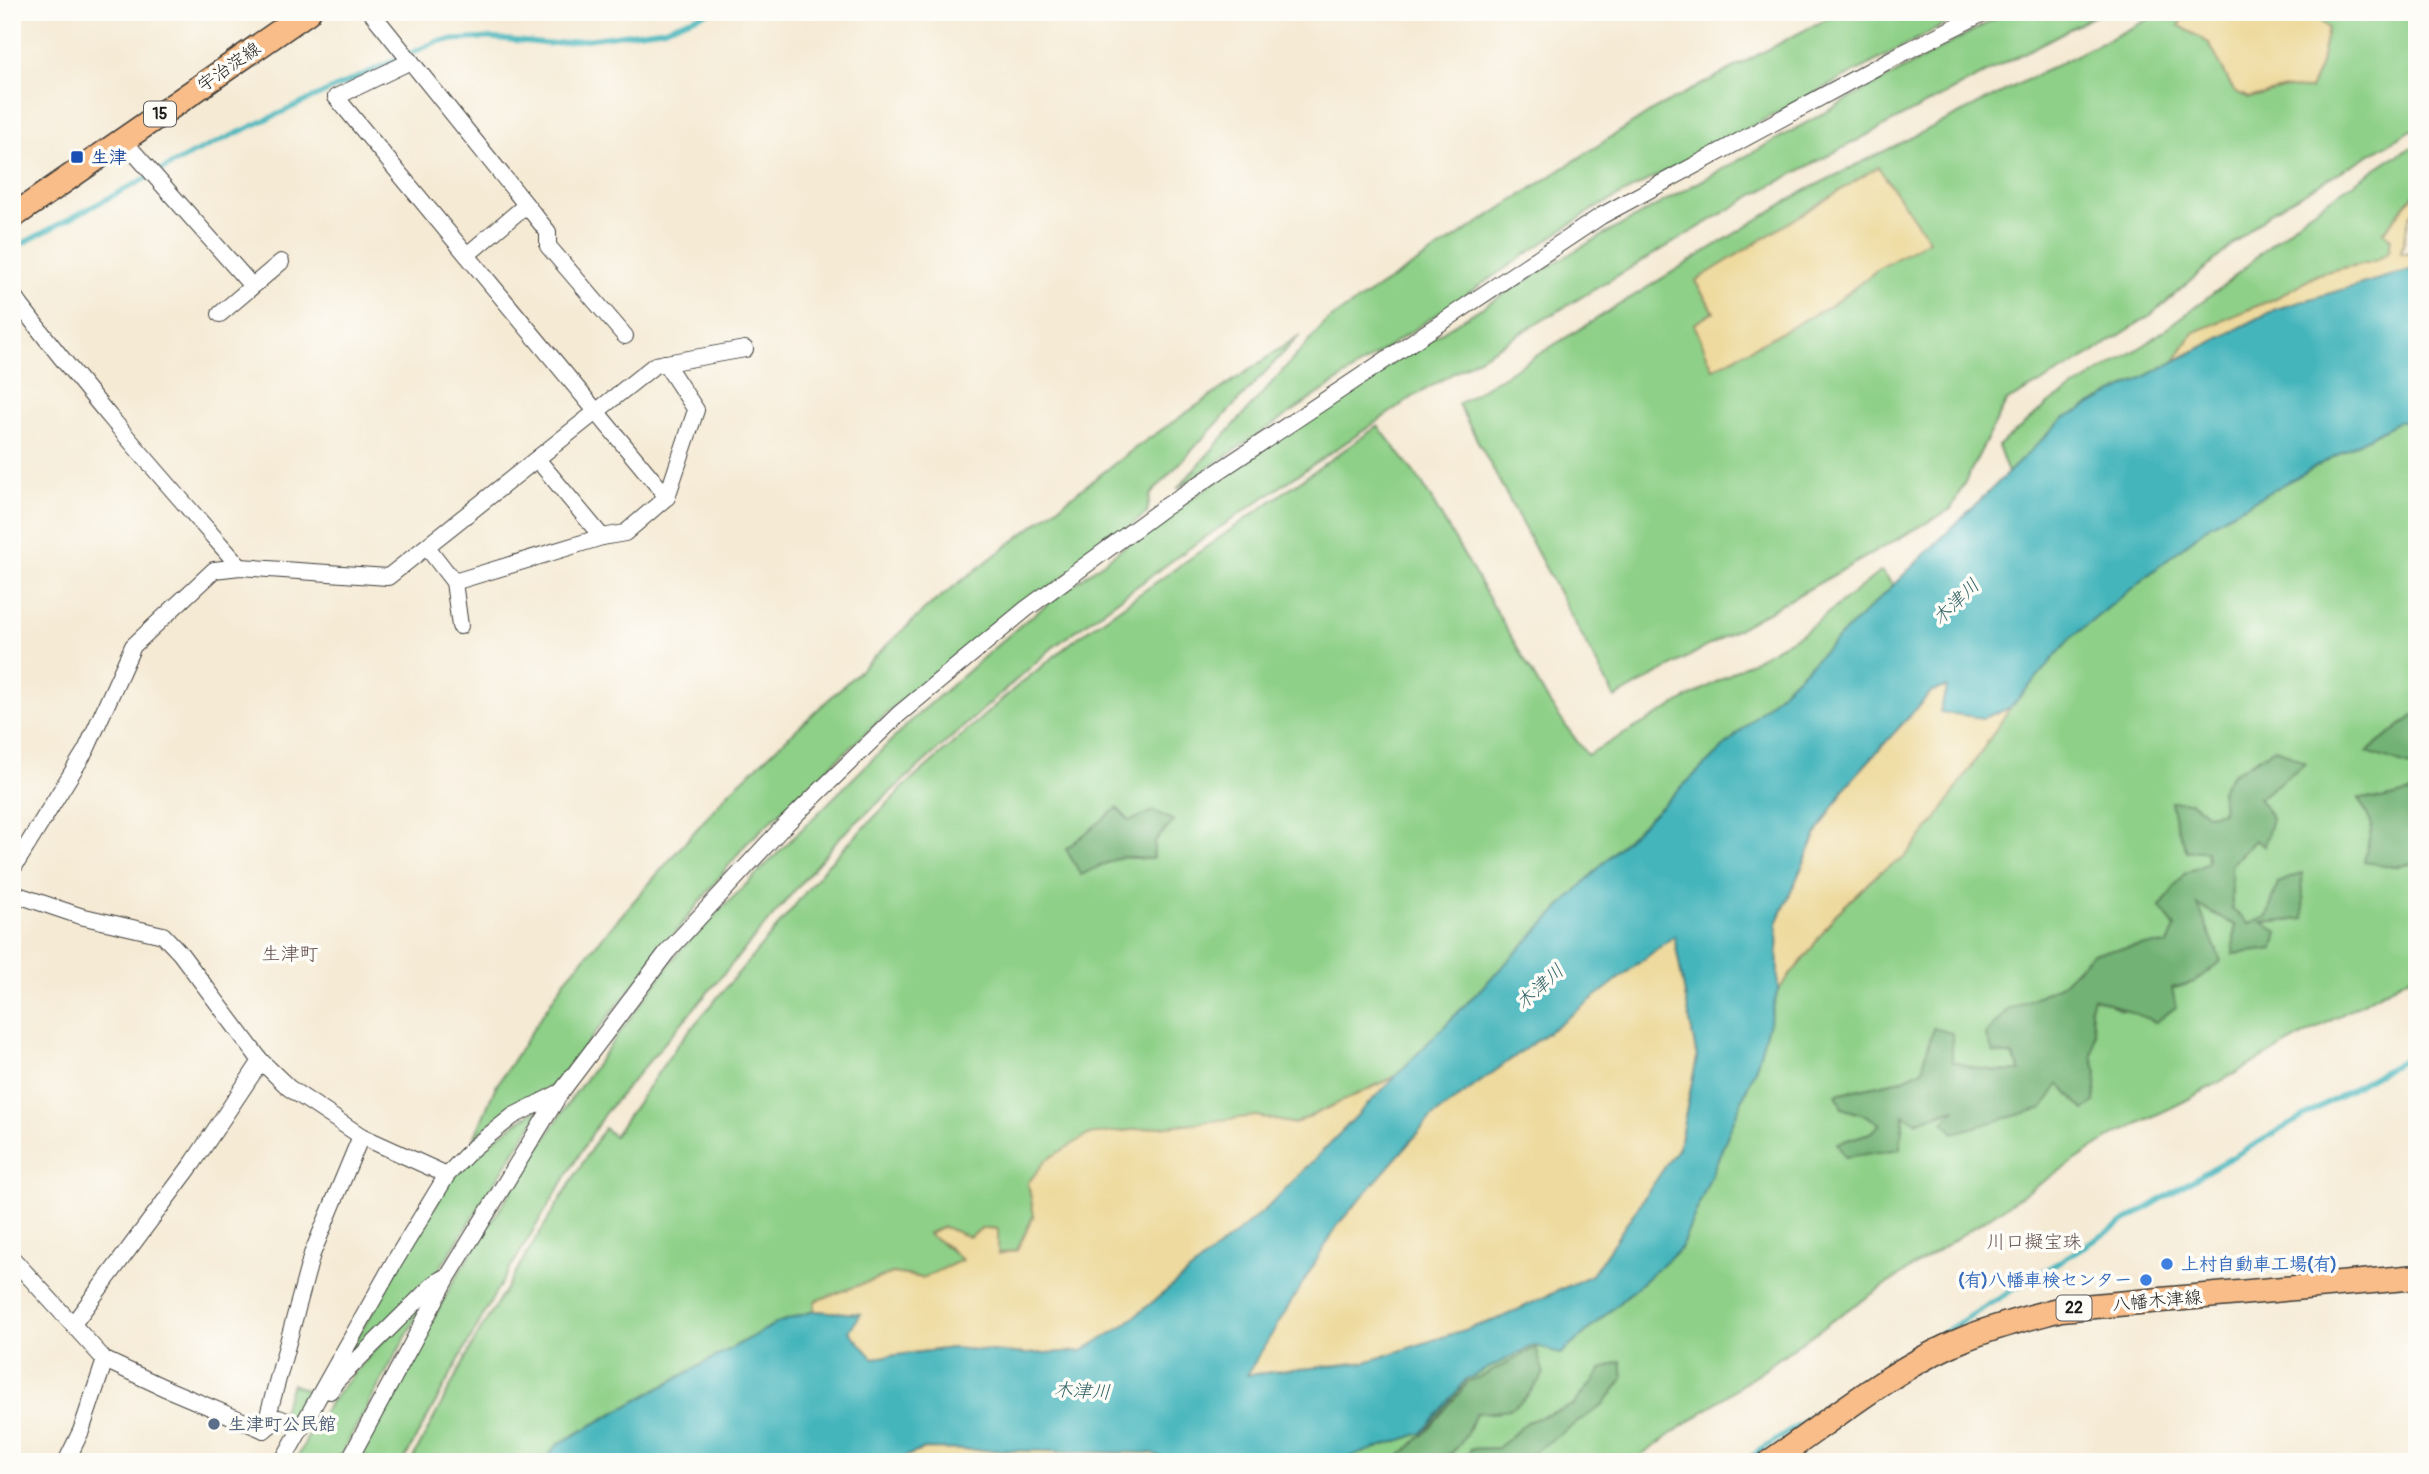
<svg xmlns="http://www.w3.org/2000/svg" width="2429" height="1474" font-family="Pangolin,'Klee One',sans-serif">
<rect width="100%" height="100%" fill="#fdfcf7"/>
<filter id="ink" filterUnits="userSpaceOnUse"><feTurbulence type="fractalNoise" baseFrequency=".0143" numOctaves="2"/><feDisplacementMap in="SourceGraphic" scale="14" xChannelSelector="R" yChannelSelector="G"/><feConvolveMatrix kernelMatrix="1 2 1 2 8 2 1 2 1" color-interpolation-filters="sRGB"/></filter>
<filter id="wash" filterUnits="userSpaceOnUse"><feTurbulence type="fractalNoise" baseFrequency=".00686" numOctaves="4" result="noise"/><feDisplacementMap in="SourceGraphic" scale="28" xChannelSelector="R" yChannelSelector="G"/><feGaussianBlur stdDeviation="1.57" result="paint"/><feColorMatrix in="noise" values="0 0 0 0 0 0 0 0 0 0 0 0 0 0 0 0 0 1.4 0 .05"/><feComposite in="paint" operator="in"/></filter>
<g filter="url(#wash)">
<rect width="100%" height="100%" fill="#f5ead4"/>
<!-- green -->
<g fill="#8ed088" stroke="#557652" stroke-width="2" fill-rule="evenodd">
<path d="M 1839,12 L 1969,12 L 1592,210 L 1177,489 L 1327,321 L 1653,110 Z"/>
<path d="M 2007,12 L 2102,12 L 1757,193 L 1413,397 L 1188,549 L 1052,648 L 841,836 L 604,1114 L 496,1292 L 403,1462 L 376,1462 L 360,1454 L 457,1275 L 571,1099 L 680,950 L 914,718 L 1024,622 L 1161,519 L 1388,365 L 1576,250 Z"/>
<path d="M 2163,12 L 2185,12 L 2179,25 L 2209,43 L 2234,91 L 2249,98 L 2285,88 L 2312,15 L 2310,12 L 2417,12 L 2417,127 L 2271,212 L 2152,314 L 2080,361 L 2006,402 L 1951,509 L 1615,698 L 1458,404 L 1804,191 ZM 1928,240 L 1878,269 L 1832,305 L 1694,324 L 1714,312 Z"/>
<path d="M 2417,145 L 2417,191 L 2383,232 L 2391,238 L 2389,252 L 2375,261 L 2321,273 L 2276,298 L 2193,333 L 2175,361 L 2063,419 L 2008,473 L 1998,446 L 2049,403 L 2146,344 L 2222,287 L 2304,216 L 2390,159 Z"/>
<path d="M 1300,335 L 1150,495 L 1147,513 L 895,706 L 746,844 L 554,1085 L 514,1105 L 474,1139 L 495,1088 L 565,980 L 728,793 L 930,605 L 1135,448 Z"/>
<path d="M 2417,421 L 2417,713 L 2368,751 L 2413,767 L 2417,775 L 2417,791 L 2382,799 L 2359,798 L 2395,867 L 2417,862 L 2417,973 L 2183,1102 L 2114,1135 L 1840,1315 L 1632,1462 L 1519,1462 L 1622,1380 L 1621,1361 L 1602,1369 L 1574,1405 L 1527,1422 L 1498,1448 L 1471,1449 L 1469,1462 L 1435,1462 C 1459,1451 1467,1437 1476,1413 L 1498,1413 L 1485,1375 L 1469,1381 L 1426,1432 L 1394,1462 L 1334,1462 L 1422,1433 L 1467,1379 L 1534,1345 L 1561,1354 L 1681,1248 L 1757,1064 L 1778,990 L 1806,956 L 1834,916 L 1881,871 L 1904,858 L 1935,821 L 2010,708 L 2071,638 L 2211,524 L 2397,422 ZM 2305,763 L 2259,798 L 2264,846 L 2255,840 L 2231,865 L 2232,910 L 2249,925 L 2267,917 L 2278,883 L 2304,919 L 2261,923 L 2233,954 L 2235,925 L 2197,904 L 2194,982 L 2172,989 L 2122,1010 L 2093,996 L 2090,1007 L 2095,1033 L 2092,1056 L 2097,1073 L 2084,1110 L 2059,1084 L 1958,1107 L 1936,1116 L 1904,1114 L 1900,1149 L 1838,1143 L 1870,1133 L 1881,1124 L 1867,1116 L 1842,1108 L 1836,1094 L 1902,1080 L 1922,1070 L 1951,1061 L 1976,1069 L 2001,1072 L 2021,1071 L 2013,1056 L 2007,1010 L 2060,986 L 2093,953 L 2145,945 L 2168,945 L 2175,927 L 2160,907 L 2184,875 L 2208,864 L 2208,851 L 2191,802 L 2207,814 L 2223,812 L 2221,790 Z"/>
<path d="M 1378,426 L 1422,483 L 1550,704 L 1587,755 L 1804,632 L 1881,571 L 1894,585 L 1623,843 L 1396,1076 L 1294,1124 L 1256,1116 L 1034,1215 L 1017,1250 L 998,1254 L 998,1229 L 984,1228 L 969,1237 L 944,1227 L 929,1233 L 963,1260 L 923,1278 L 893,1273 L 816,1301 L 814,1311 L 777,1323 L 558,1444 L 543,1462 L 411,1462 L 477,1336 L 604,1128 L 614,1136 L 678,1044 L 784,919 L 827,865 L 905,786 L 1015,688 L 1077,638 ZM 1154,812 L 1174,821 L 1155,841 L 1153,859 L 1120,857 L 1130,821 Z"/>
<path d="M 544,1106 L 440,1268 L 336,1373 L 451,1179 C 479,1150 508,1125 544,1106 Z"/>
<path d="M 432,1289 L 337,1462 L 296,1462 C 320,1399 387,1339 432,1289 Z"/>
<path d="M 292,1384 L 314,1393 L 297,1420 L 281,1413 Z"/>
</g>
<!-- forest -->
<g fill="#72b274" stroke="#476748" stroke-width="2">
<path d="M 2417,713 L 2417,775 L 2413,767 L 2367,752 Z"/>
<path d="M 2275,748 L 2306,763 L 2259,798 L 2272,819 L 2264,846 L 2255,840 L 2231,865 L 2232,909 L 2249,924 L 2267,917 L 2278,883 L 2302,873 L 2304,919 L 2262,923 L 2278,932 L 2274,949 L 2233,954 L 2235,925 L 2198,905 L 2221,961 L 2194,982 L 2172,988 L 2176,1007 L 2156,1022 L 2093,997 L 2090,1007 L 2095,1033 L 2092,1056 L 2097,1073 L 2095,1102 L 2084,1110 L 2059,1084 L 2043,1108 L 1954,1133 L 1943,1122 L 1956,1108 L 1916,1122 L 1904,1115 L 1900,1149 L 1845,1157 L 1837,1143 L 1870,1133 L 1880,1124 L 1867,1116 L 1842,1108 L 1836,1094 L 1902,1080 L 1922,1070 L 1933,1028 L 1952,1033 L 1952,1061 C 1975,1069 1996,1073 2021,1071 L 2013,1056 L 1994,1053 L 1985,1035 L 2007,1010 L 2060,986 L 2093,953 L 2145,945 L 2168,945 L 2175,927 L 2160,908 L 2184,874 L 2208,863 L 2207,851 L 2187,851 L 2175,821 L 2171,802 L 2191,802 L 2207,814 L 2223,812 L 2221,790 L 2231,775 Z"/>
<path d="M 2417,791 L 2417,862 L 2395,867 L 2364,862 L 2372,825 L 2359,798 L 2382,799 Z"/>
<path d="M 1117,808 L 1130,821 L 1154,811 L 1174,821 L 1155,841 L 1153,859 L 1120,857 L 1081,875 L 1066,849 Z"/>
<path d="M 1536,1347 L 1544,1374 C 1521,1405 1517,1413 1476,1413 C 1455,1463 1445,1462 1394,1462 L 1426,1432 L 1469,1381 L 1485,1375 Z"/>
<path d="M 1621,1361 L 1623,1379 L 1603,1405 L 1519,1462 L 1469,1462 L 1470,1449 L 1498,1448 L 1527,1422 L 1574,1405 L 1602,1369 Z"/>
</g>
<!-- sand -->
<g fill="#eeda9e" stroke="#857b5d" stroke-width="2">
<path d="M 2185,12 L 2310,12 L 2328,28 L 2320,67 L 2310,89 L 2285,88 L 2249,98 L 2234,91 L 2209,43 L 2179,25 Z"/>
<path d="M 1878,167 L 1929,240 L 1878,269 L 1832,305 L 1713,369 L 1694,324 L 1714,312 L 1695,281 Z"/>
<path d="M 2417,191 L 2417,206 L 2410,216 L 2401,253 L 2417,255 L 2417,268 L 2276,309 L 2175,361 L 2193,333 L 2276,298 L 2321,273 L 2375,261 L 2389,252 L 2391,238 L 2383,232 Z"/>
<path d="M 1947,687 L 1940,712 L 1983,718 L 2010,708 L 1935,821 L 1904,858 L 1881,871 L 1834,916 L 1806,956 L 1778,990 L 1777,923 L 1817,833 L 1847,785 L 1932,691 Z"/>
<path d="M 1674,935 L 1697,1058 L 1679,1146 L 1592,1275 L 1498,1319 L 1366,1362 L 1246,1375 L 1339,1223 L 1431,1118 L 1578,1010 Z"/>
<path d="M 1396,1076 L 1267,1208 L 1126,1324 L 1082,1351 L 1027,1354 L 952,1348 L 873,1358 L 848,1331 L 860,1314 L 814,1311 L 815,1301 L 893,1273 L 923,1278 L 962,1260 L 948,1247 L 928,1234 L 944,1227 L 969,1237 L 984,1228 L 998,1229 L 998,1254 L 1017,1250 L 1034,1215 L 1028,1183 L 1046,1160 L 1088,1135 L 1256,1116 L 1294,1124 Z"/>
<path d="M 924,1449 L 1152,1453 L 1177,1462 L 892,1462 Z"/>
</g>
<!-- water -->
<path fill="#45b5bc" stroke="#30686c" stroke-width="2" fill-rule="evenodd" d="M 2417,268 L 2417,421 L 2397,422 L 2211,524 L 2071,638 L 2010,708 L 1983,718 L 1940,712 L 1947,687 L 1932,691 L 1847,785 L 1817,833 L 1777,923 L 1778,990 L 1757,1064 L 1681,1248 L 1561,1354 L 1534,1345 L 1467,1379 L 1422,1433 L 1334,1462 L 1177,1462 L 1151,1453 L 924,1449 L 892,1462 L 543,1462 L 558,1444 L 777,1323 L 814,1311 L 861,1314 L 849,1331 L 873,1358 L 952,1348 L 1027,1354 L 1082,1351 L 1126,1324 L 1267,1208 L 1623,843 L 1877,601 L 2063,419 L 2276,309 ZM 1674,936 L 1697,1058 L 1679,1146 L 1592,1275 L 1498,1319 L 1366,1362 L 1247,1375 L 1339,1223 L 1431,1118 L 1578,1010 Z"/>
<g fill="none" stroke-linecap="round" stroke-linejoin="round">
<!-- stream -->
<g stroke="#45b5bc" stroke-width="5">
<path d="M 409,54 L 438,41 L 452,40 L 490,38 L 549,44 L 568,42 L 663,29 L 710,12"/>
<path d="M 12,249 L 192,154 L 397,59"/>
<path d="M 1908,1354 L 2206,1172 L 2417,1052"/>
<path d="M 1743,1462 L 1838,1399"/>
</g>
</g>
</g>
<g filter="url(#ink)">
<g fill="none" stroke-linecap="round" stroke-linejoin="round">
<!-- street casing -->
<g stroke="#3d3b38" stroke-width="18">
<g id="street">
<path d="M 371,12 L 548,232 L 548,246 L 625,336"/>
<path d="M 411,61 L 336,97 L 667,497"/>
<path d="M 123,140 L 252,286"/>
<path d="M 467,255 L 526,205"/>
<path d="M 12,294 C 83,389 162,478 240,567"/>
<path d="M 220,314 L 281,262"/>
<path d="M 537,459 L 602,537"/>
<path d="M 427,547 L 454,582 L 460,626"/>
<path d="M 454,582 L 602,537 L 625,533 L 667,497 L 696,410 L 665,363"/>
<path d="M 12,870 L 86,750 L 133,646 L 214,570 L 240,567 L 388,577 L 655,365 L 745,349"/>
<path d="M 12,893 L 80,916 L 163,935 L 180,953 L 261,1061 L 289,1088 L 361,1136 L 447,1175"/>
<path d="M 12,1258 L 105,1360 L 167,1389 L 264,1430"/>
<path d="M 73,1324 L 193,1163 L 261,1061"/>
<path d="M 330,1391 L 336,1381 L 435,1283 L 445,1277"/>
<path d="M 264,1430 L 312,1254 L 361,1136"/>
<path d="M 264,1430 L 279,1418 L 301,1427"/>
<path d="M 66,1462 L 81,1431 L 105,1360"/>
<path d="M 282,1462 L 393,1264 L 447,1175 L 474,1147 L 513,1116 L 561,1092"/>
<path d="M 348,1462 L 449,1275 L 561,1092 L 667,952 L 783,827 L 899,714 L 1026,609 L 1162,509 L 1601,216 L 1895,57 L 1985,12"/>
</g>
</g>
<!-- primary casing -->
<g stroke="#3d3b38" stroke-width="27">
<g id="primary">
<path d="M 12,217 L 308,12"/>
<path d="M 1770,1462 C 1831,1420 1895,1367 1964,1339 C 1995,1326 2028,1318 2061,1309 L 2417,1277"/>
</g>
</g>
<!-- street -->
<use href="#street" stroke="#fff" stroke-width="16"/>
<!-- primary -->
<use href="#primary" stroke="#f8bd88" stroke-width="24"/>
</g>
</g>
<!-- markers -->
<rect fill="#1a4fb4" stroke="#fdfcf7" stroke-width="2.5" x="70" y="150" width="14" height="14" rx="3.5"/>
<g fill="#3f7fe0" stroke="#fdfcf7" stroke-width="2.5">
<circle cx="2167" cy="1264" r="7"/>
<circle cx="2146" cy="1280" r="7"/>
</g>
<circle fill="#5c6f8a" stroke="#fdfcf7" stroke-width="2.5" cx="214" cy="1424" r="7"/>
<g text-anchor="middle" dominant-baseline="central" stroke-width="7" stroke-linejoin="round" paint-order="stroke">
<!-- shield labels -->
<g fill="#fdfcf7" stroke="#605f5e" stroke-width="2">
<rect x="144" y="101.5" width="32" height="25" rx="5"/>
<rect x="2056.5" y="1295.5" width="35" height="25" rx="5"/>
</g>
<g font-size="16" font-weight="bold" fill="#1c1c1c">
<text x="160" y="114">15</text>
<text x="2074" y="1308">22</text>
</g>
<!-- street labels -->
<g font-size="18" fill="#1c1c1c" stroke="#fdfcf7">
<text transform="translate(229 67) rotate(-35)">宇治淀線</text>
<text transform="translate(2157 1301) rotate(-5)">八幡木津線</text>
</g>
<!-- transit labels -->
<g font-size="18" font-weight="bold" fill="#164399" stroke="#fdfcf7" text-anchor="start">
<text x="91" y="157">生津</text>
</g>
<!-- shop labels -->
<g font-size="18" font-weight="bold" fill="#366cbe" stroke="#fdfcf7" text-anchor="start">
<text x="2181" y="1264">上村自動車工場(有)</text>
<text x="2132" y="1280" text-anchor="end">(有)八幡車検センター</text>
</g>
<!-- service labels -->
<g font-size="18" font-weight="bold" fill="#4e5e75" stroke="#fdfcf7" text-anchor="start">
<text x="228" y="1424">生津町公民館</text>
</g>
<!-- water labels -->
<g font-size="19" font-style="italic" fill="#2e6164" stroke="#fdfcf7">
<text transform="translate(1956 602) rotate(-44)">木津川</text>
<text transform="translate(1540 987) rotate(-42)">木津川</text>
<text transform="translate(1082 1391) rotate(3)">木津川</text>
</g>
<!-- neighbourhood labels -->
<g font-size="19" fill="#62504b" stroke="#fdfcf7">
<text x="290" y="954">生津町</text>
<text x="2034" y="1242">川口擬宝珠</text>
</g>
</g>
<!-- margin -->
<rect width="2429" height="1474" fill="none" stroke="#fdfcf7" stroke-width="42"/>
</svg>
